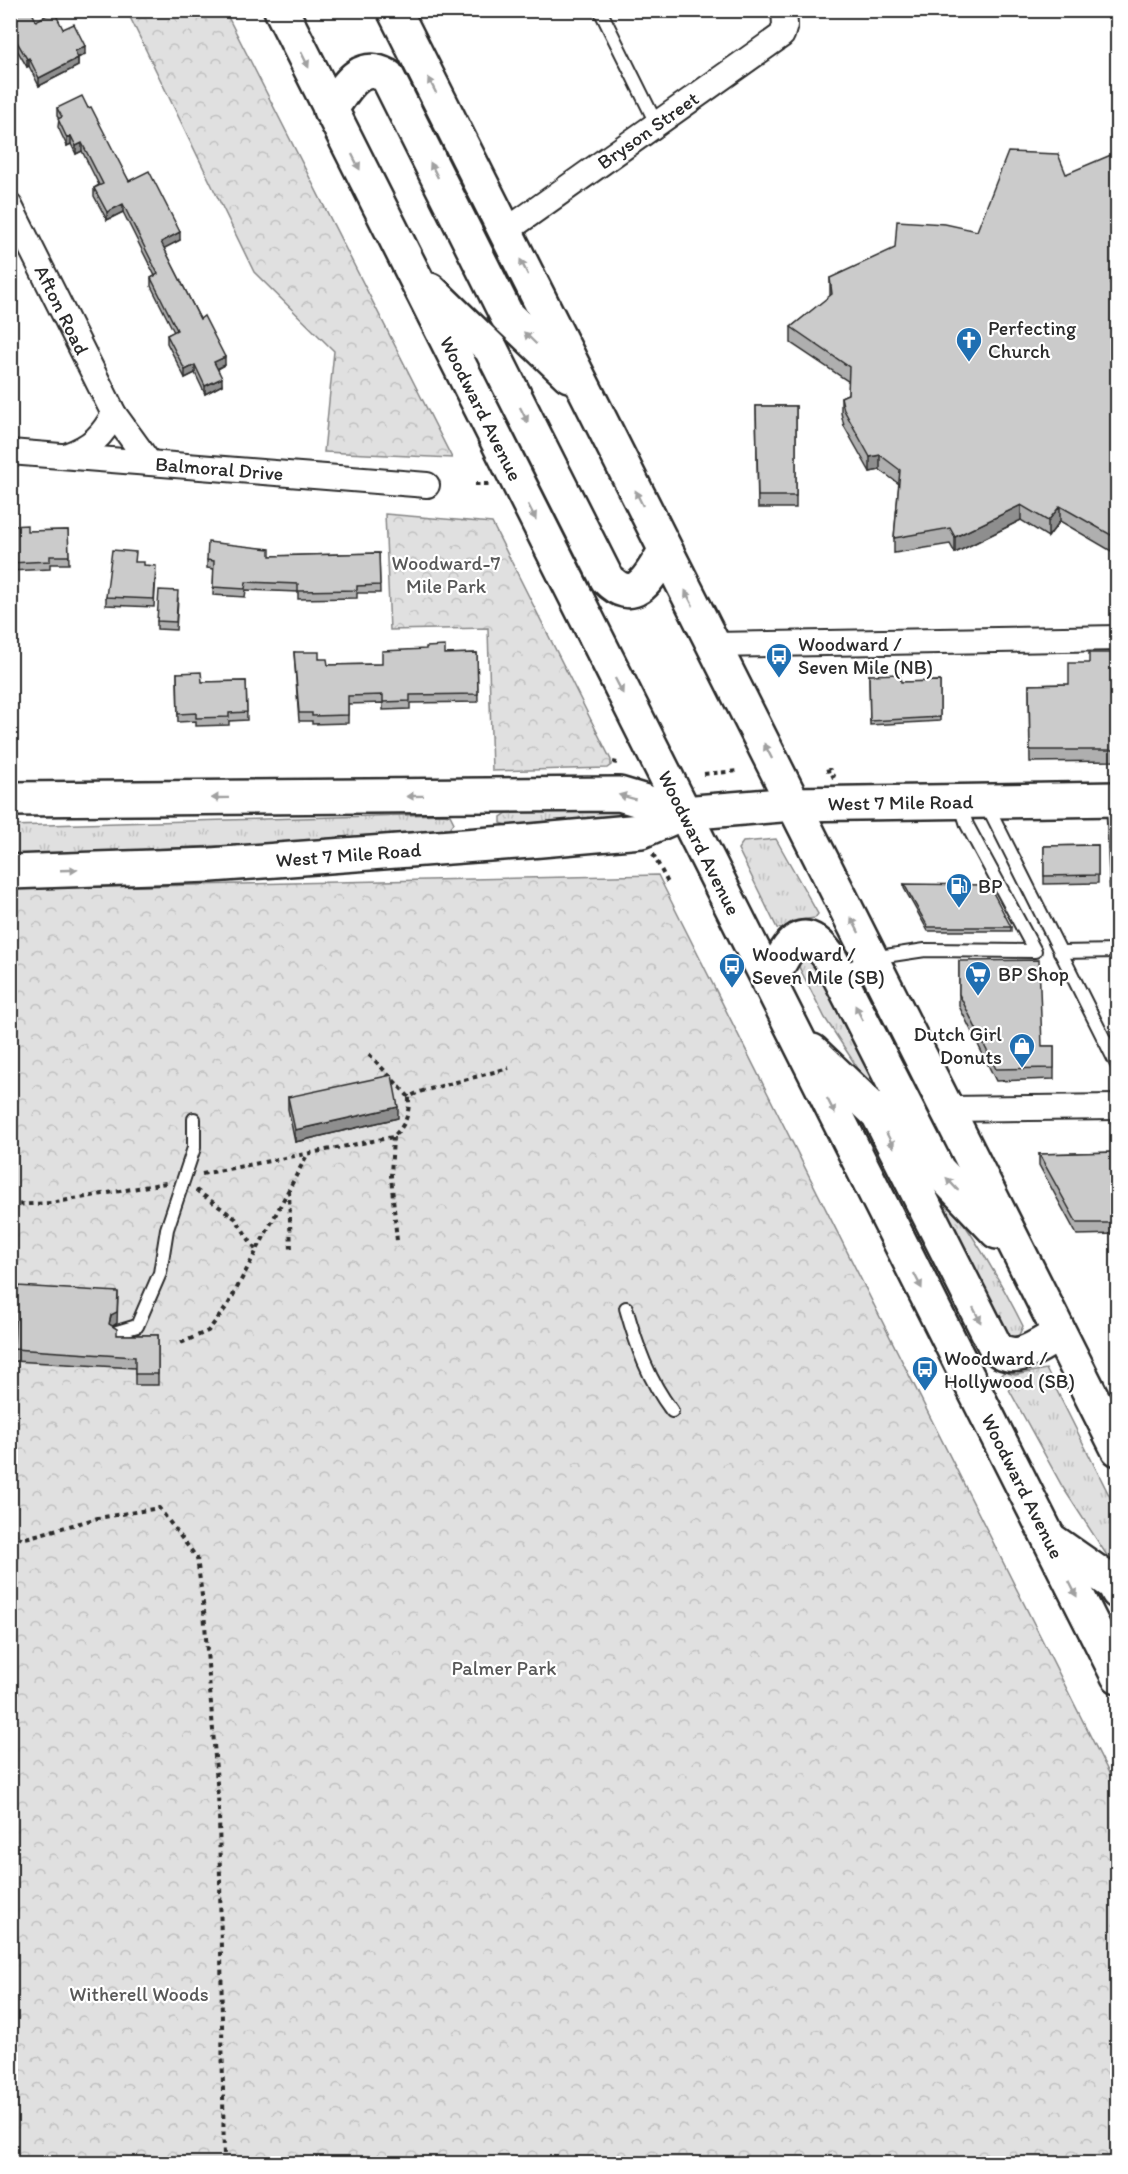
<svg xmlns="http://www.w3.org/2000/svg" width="1128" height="2174" font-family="Itim,sans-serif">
<defs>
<pattern id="grass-tufts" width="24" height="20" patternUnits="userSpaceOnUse" patternTransform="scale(1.5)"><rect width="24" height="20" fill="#e0e0e0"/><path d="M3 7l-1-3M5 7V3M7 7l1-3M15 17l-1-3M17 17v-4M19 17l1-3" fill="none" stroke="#c0c0c0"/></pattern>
<pattern id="forest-crowns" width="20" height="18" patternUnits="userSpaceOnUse" patternTransform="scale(1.5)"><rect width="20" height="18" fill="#e0e0e0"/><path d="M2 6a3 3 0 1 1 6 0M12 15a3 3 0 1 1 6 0" fill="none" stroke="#c0c0c0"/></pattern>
</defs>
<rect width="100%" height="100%" fill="#fff"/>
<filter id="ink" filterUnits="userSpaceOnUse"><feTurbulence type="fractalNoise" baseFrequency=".0167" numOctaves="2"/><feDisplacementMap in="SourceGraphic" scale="12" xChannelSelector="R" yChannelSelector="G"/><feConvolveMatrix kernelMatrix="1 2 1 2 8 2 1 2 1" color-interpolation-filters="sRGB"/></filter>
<g filter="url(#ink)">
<!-- grass -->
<g fill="url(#grass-tufts)" stroke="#868686" stroke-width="1.5">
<path d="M 599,809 L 621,810 L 623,815 L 507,825 L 501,823 L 501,817 L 507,813 Z"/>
<path d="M 443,814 L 450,815 L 454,823 L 449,829 L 257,844 L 11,856 L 10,826 Z"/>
<path d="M 776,839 L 818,914 L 815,918 L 793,921 L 782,929 L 777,928 L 738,849 L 743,842 Z"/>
<path d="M 808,951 L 947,1199 C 976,1239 1001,1282 1023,1326 L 1019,1335 L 1008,1339 L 870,1087 L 825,1018 L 797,963 Z"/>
<path d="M 1046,1369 L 1117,1511 L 1117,1571 L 1062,1486 L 1001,1375 L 1004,1372 L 1015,1375 Z"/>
</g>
<!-- forest -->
<g fill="url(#forest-crowns)" stroke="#868686" stroke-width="1.5">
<path d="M 127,11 L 225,11 L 452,458 L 324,452 L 334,351 L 254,272 Z"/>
<path d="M 385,514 L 492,523 L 611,760 L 611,765 L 607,768 L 492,771 L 488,628 L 390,630 Z"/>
<path d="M 658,875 L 1117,1789 L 1117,2163 L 11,2163 L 10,889 Z"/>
</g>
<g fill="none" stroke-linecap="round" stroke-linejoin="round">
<!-- lane casing -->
<g stroke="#2b2b2b" stroke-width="16">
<g id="lane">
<path d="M 600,10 L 657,125"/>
<path d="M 1113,801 L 1118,915"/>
<path d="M 987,805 L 1118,1067"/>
<path d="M 1060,952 L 1118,951"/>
<path d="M 840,973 L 872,958 L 925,950 L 1035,951 L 967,825 L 960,803"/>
<path d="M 626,1308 C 637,1347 648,1379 672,1411"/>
<path d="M 117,1332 L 137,1326 L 160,1273 L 167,1229 L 194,1148 L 194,1119"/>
</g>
</g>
<!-- street casing -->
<g stroke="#2b2b2b" stroke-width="28">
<g id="street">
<path id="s1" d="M 10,206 L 114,414 L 148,461"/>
<path id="s2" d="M 506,231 L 782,35 L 785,25 L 784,10"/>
<path id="s3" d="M 10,452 L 427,485"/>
<path d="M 68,455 C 92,446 102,436 114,414"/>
<path d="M 713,645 L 1118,638"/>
<path d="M 948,1109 L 1118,1107"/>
</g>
</g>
<!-- secondary casing -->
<g stroke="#2b2b2b" stroke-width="38">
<g id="secondary">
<path d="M 10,799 L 619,794 L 683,813"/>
<path id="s4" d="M 10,872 L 211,865 L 530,841 L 641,831 L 683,813 L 793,804 L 1118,799"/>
</g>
</g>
<!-- primary casing -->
<g stroke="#2b2b2b" stroke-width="38">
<g id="primary">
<path id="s5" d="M 281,10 L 1118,1676"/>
<path d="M 394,10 L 1118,1449"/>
<path d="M 330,110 C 346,89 358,60 387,76 L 507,316 L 569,375"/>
<path d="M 430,290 L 491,349 L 607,579 C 636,609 651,574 665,551"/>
<path d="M 769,983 C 786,952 799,913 831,960 L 938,1170 L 997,1232"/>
<path d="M 812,1051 L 878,1114 L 996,1348 C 1017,1365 1039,1345 1059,1334"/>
<path d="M 1051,1540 L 1114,1584 L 1118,1592"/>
</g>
</g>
<!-- path -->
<g stroke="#2b2b2b" stroke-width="4" stroke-dasharray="4.5 4.5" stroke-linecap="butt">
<path d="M 475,484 L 489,484"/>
<path d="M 613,762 L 617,763"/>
<path d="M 826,771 L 830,770 L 834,778"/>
<path d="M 704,774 L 739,771"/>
<path d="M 653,854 L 668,883"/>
<path d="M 369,1054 L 409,1097"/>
<path d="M 393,1137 L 391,1176 L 397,1241"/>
<path d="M 202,1174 L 393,1137 C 406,1124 409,1116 409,1097 L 419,1092 L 509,1068"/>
<path d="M 196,1190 L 236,1219 L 257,1252"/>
<path d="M 289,1190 L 291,1251"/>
<path d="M 10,1205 L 51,1203 L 166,1183"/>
<path d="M 181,1343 L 208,1331 L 228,1305 L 307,1155"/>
<path d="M 10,1532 L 22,1539 L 98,1518 L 159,1508 L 197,1558 L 204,1611 L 219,1810 L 224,2164"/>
</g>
<!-- lane -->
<use href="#lane" stroke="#fff" stroke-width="12"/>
<!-- street -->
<use href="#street" stroke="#fff" stroke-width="24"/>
<!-- secondary -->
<use href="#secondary" stroke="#fff" stroke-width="33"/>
<!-- primary -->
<use href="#primary" stroke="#fff" stroke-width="33"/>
</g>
<!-- wall -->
<g fill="#afafaf" stroke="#2b2b2b" stroke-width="1.5">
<path d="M 10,10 L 36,21 L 63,29 L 85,54 L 78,58 L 78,66 L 39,86 L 29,66 L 27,67 L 10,38 Z"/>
<path d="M 57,108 L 88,108 L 129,181 L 180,240 L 164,248 L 200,319 L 225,365 L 218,369 L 222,385 L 205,394 L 195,373 L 185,378 L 167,343 L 167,335 L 174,332 L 151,286 L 151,278 L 155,276 L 123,212 L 107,220 L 94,196 L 94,188 L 99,185 L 82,151 L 76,154 L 71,144 L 67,146 L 58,127 L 59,119 L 57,116 Z"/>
<path d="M 830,278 L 1116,296 L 1118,299 L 1118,555 L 1060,521 L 1048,537 L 1021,520 L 955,553 L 950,544 L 894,553 L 894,538 L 899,484 L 880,470 L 870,472 L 844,426 L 841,413 L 841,397 L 848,394 L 849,382 L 791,343 L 791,327 L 830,296 Z"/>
<path d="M 756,406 L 796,406 L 796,508 L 758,508 Z"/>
<path d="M 10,526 L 27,531 L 68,530 L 69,564 L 50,564 L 50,569 L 10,571 Z"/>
<path d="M 379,553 L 380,593 L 357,593 L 357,598 L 298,599 L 298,592 L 246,590 L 245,597 L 213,595 L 214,569 L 207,568 L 207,560 L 270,556 Z"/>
<path d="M 144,565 L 156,574 L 154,607 L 106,605 L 106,597 Z"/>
<path d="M 178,599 L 176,630 L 157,629 L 157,621 Z"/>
<path d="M 294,652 L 319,659 L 328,665 L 382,664 L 445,654 L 477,653 L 478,702 L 410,703 L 410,709 L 383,710 L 383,703 L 348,704 L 348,723 L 312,724 L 312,721 L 299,721 Z"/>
<path d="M 1118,653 L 1118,761 L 1030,762 L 1029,685 L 1069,684 L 1089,663 Z"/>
<path d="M 177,673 L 202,682 L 246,681 L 247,720 L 229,721 L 229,725 L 196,726 L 196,721 L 178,722 Z"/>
<path d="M 869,675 L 901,682 L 940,681 L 940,721 L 870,725 Z"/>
<path d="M 1098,845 L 1098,883 L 1044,884 L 1044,846 Z"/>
<path d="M 904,884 L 1011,927 L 1011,931 L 928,931 L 904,888 Z"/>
<path d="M 959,961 L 1042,1046 L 1054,1046 L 1054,1079 L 996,1081 L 959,1006 Z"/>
<path d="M 288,1097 L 398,1118 L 295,1142 L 288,1109 Z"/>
<path d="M 1118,1152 L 1118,1234 L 1077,1235 L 1039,1165 L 1039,1154 Z"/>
<path d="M 117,1323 L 113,1326 L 117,1335 L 158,1335 L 158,1385 L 135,1385 L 135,1368 L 14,1361 L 14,1349 Z"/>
</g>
<!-- shaded-wall -->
<g fill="#8e8e8e" stroke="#2b2b2b" stroke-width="1.5">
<path d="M 85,46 L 85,54 L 75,59 L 75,51 Z"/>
<path d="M 29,58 L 29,66 L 27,67 L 27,59 Z"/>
<path d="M 78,58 L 78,66 L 39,86 L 39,78 Z"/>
<path d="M 71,136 L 71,144 L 67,146 L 67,138 Z"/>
<path d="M 82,143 L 82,151 L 76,154 L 76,146 Z"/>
<path d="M 123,204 L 123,212 L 107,220 L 107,212 Z"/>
<path d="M 180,232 L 180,240 L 161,250 L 161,242 Z"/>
<path d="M 1118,280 L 1118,295 L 1110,299 L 1110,283 Z"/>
<path d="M 225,357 L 225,365 L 214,370 L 214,362 Z"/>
<path d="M 195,365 L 195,373 L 185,378 L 185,370 Z"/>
<path d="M 222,378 L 222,385 L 205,394 L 205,386 Z"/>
<path d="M 880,455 L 880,470 L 870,472 L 870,457 Z"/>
<path d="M 1021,505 L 1021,520 L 955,553 L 955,537 Z"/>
<path d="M 1060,506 L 1060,521 L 1048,537 L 1048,521 Z"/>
<path d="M 13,678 L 13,686 L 10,692 L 10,684 Z"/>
<path d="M 398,1107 L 398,1118 L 295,1142 L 295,1130 Z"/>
<path d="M 118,1292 L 117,1323 L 111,1327 L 109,1324 L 111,1315 Z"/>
</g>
<!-- building -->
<g fill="#cbcbcb" stroke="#2b2b2b" stroke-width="1.5">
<path d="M 10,10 L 31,10 L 36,21 L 54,11 L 63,29 L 74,24 L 85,46 L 75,51 L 78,58 L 39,78 L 29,58 L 27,59 L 10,30 Z"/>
<path d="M 82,96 L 88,108 L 91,107 L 129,181 L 149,171 L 180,232 L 161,242 L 200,319 L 204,316 L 225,357 L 214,362 L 222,378 L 205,386 L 195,365 L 185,370 L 167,335 L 177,330 L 151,278 L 158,274 L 123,204 L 107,212 L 94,188 L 103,184 L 82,143 L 76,146 L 71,136 L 67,138 L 58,119 L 62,117 L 57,108 Z"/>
<path d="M 1008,152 L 1058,154 L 1066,174 L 1118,152 L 1118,280 L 1110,283 L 1118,299 L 1118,539 L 1060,506 L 1048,521 L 1021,505 L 955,537 L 950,528 L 894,538 L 900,470 L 880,455 L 870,457 L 844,410 L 841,397 L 848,394 L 849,367 L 791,327 L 832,294 L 830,278 L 895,248 L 897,221 L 945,224 L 977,231 Z"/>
<path d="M 756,406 L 796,406 L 796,496 L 758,496 Z"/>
<path d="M 27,525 L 27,531 L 68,530 L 69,556 L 50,556 L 50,561 L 10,563 L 10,526 Z"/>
<path d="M 208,542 L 270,549 L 270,556 L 379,553 L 380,585 L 357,586 L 357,590 L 298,591 L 298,584 L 246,582 L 245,589 L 213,587 L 214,561 L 207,560 Z"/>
<path d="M 112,550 L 136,552 L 135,562 L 144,562 L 144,565 L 156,566 L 154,599 L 106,597 Z"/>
<path d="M 159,590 L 178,591 L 176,622 L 157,621 Z"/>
<path d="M 445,646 L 445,654 L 477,653 L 478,694 L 410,695 L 410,701 L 383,702 L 383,695 L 348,696 L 348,715 L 312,716 L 312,713 L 299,713 L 294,652 L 319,652 L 319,659 L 327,659 L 328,665 L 382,664 L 382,651 L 426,649 L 426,647 Z"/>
<path d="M 1089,653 L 1118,653 L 1118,750 L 1030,750 L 1029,685 L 1069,684 L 1069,663 L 1089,663 Z"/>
<path d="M 201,672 L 202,682 L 246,681 L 247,712 L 229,713 L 229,717 L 196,718 L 196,713 L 178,714 L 177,673 Z"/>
<path d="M 900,674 L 901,682 L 940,681 L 940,717 L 870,721 L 869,675 Z"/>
<path d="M 1098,845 L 1098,875 L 1044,876 L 1044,846 Z"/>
<path d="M 904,884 L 989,885 L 1011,927 L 928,927 Z"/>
<path d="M 1039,960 L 1042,1046 L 1054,1046 L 1054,1068 L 996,1069 L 959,994 L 959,961 Z"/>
<path d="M 392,1075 L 398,1107 L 295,1130 L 288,1097 Z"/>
<path d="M 1118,1152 L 1118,1223 L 1077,1223 L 1039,1154 Z"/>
<path d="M 17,1286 L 118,1292 L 117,1312 L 111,1315 L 109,1324 L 117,1329 L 117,1335 L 158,1335 L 158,1374 L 135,1374 L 135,1357 L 14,1349 Z"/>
</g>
<!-- one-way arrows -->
<defs><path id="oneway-solid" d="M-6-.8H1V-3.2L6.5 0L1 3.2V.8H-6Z" transform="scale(1.5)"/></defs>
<g fill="#a0a0a0">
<use href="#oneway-solid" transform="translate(305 60) rotate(64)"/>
<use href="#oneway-solid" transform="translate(432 85) rotate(-117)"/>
<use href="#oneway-solid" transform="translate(356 162) rotate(63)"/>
<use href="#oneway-solid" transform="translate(434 170) rotate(-117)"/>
<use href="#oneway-solid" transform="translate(524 267) rotate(-117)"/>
<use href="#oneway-solid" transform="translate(530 338) rotate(-136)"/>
<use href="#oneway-solid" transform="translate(524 415) rotate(63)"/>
<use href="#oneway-solid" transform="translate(639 498) rotate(-116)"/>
<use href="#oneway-solid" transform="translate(532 512) rotate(63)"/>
<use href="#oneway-solid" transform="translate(689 598) rotate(-117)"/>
<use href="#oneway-solid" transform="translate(619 686) rotate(63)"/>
<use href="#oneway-solid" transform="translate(768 751) rotate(-117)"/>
<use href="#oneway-solid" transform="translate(415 796) rotate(179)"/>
<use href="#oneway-solid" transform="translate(627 797) rotate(-165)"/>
<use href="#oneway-solid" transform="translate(220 798) rotate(179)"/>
<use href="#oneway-solid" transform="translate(69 870) rotate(-2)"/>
<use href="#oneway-solid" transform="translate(855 925) rotate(-117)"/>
<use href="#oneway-solid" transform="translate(859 1013) rotate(-117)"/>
<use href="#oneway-solid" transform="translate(831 1106) rotate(63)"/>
<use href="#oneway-solid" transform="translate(890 1140) rotate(64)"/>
<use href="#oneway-solid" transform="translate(952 1184) rotate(-133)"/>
<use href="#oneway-solid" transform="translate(918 1281) rotate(63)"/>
<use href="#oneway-solid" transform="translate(977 1315) rotate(64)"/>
<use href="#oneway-solid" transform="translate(1073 1589) rotate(63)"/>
</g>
</g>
<!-- icons -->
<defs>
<g id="church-pin" transform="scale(1.35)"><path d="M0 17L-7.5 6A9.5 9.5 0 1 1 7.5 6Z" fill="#1f6fb2" stroke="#fff"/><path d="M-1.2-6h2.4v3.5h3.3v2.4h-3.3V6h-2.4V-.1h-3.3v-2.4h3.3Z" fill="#fff"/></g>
<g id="bus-pin" transform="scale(1.35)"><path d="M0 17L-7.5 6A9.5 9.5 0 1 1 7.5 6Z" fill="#1f6fb2" stroke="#fff"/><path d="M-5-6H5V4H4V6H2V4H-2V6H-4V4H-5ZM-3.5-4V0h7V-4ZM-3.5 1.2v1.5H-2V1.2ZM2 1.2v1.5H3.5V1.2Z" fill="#fff"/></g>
<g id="fuel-pin" transform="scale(1.35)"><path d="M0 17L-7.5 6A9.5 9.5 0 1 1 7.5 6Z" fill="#1f6fb2" stroke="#fff"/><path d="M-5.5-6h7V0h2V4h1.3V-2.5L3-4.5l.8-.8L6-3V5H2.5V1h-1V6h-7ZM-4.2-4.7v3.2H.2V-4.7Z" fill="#fff"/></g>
<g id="supermarket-pin" transform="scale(1.35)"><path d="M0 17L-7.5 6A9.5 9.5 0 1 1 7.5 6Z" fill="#1f6fb2" stroke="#fff"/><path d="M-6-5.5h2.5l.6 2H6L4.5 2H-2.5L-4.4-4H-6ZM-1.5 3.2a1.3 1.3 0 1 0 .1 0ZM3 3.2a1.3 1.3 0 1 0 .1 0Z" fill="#fff"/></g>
<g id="shop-pin" transform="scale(1.35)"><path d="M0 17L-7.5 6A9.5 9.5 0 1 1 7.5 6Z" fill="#1f6fb2" stroke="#fff"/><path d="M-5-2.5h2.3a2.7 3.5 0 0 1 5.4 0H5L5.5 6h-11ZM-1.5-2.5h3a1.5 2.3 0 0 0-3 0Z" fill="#fff"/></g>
</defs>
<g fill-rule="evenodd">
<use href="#church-pin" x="969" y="340"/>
<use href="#bus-pin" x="779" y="656"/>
<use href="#fuel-pin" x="959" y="886"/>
<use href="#bus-pin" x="732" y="966"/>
<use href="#supermarket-pin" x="978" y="974"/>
<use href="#shop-pin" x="1022" y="1046"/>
<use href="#bus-pin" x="925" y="1369"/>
</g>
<g text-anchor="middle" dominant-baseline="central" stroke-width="4.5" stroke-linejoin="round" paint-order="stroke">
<!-- street labels -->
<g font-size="20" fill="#2b2b2b" stroke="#fff">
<text stroke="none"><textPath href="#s2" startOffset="174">Bryson Street</textPath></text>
<text stroke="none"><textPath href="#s1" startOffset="116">Afton Road</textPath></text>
<text stroke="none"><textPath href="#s5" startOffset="446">Woodward Avenue</textPath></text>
<text stroke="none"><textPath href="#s3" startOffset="210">Balmoral Drive</textPath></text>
<text stroke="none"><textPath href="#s4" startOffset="896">West 7 Mile Road</textPath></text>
<text stroke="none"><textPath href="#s5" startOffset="932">Woodward Avenue</textPath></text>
<text stroke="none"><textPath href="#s4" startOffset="339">West 7 Mile Road</textPath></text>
<text stroke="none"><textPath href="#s5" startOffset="1652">Woodward Avenue</textPath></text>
</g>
<!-- poi labels -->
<g font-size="20" fill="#2b2b2b" stroke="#fff" text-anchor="start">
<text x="988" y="328">Perfecting<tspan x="988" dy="23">Church</tspan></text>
<text x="798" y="644">Woodward /<tspan x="798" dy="23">Seven Mile (NB)</tspan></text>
<text x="978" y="886">BP</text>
<text x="752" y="954">Woodward /<tspan x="752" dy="23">Seven Mile (SB)</tspan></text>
<text x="998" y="974">BP Shop</text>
<text x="1002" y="1034" text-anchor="end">Dutch Girl<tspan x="1002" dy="23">Donuts</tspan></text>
<text x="944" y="1358">Woodward /<tspan x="944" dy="23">Hollywood (SB)</tspan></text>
</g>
<!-- park labels -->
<g font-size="20" fill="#585858" stroke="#fff">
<text x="446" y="563">Woodward-7<tspan x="446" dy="23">Mile Park</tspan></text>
<text x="504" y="1668">Palmer Park</text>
<text x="139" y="1994">Witherell Woods</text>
</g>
</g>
<!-- margin -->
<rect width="1128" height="2174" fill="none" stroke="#fff" stroke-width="36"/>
<rect x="18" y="18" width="1092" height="2138" fill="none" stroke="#2b2b2b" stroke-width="2" filter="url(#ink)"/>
</svg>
